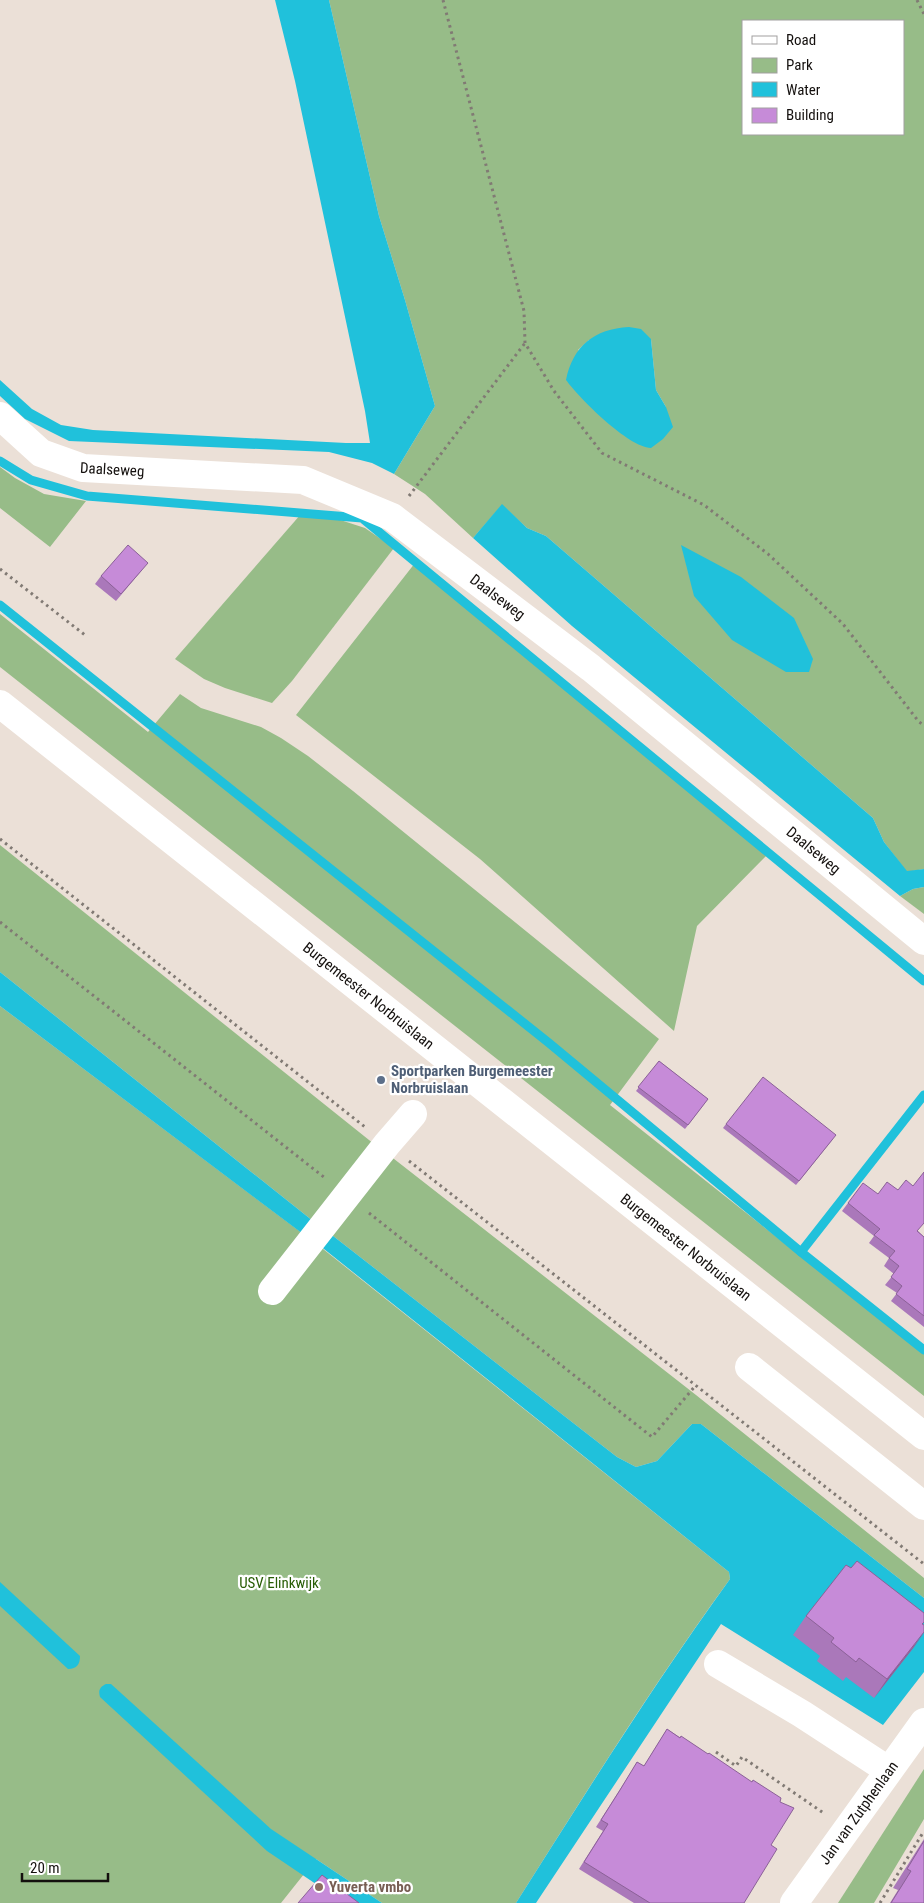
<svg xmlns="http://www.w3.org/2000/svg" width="924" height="1903" font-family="'Roboto Condensed',sans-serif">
<rect width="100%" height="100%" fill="#ebe0d7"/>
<!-- green -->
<g fill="#97bc88" fill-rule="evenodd">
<path d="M 329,0 L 924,0 L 924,869 L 907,872 L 884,842 L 873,818 L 546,536 L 527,528 L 502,505 L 473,538 L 425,494 L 394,474 L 435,406 L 405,300 L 379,216 ZM 743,21 L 903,21 L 903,134 L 743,134 ZM 651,339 L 656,390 L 666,407 L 578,350 L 589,340 Z"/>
<path d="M 0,467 L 15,478 L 44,494 L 86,501 L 50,547 L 0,508 Z"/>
<path d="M 301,514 L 331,517 L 365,528 L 394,548 L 292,681 L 272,703 L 225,688 L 204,679 L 175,659 Z"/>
<path d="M 415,563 L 448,588 L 769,853 L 697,926 L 674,1031 L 480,859 L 296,715 Z"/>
<path d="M 0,614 L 148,732 L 180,694 L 201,708 L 261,727 L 281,738 L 308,756 L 353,791 L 659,1039 L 610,1105 L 924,1354 L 924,1396 L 0,667 Z"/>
<path d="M 0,845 L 374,1144 L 313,1221 L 0,972 Z"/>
<path d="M 924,887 L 924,914 L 900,896 L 913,889 Z"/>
<path d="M 0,1006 L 318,1245 L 729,1572 L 730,1579 C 654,1683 585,1794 516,1903 L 382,1903 L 316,1859 L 281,1903 L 0,1903 Z"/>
<path d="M 389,1155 L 696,1395 L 924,1578 L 924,1598 L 701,1424 L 692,1424 L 657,1461 L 636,1467 L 617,1457 L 328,1232 Z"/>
<path d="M 924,1769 L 924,1819 L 874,1903 L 838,1903 Z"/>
</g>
<!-- water -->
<g fill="#20c1db">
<path d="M 275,0 L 329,0 L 379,216 L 405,300 L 435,406 L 394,474 L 372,463 L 329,452 L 69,441 L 25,419 L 0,396 L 0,380 L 32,409 L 61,425 L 93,430 L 346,443 L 370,443 L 365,411 L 295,81 Z"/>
<path d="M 629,327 L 641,329 L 651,339 L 656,390 L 666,407 L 673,427 L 663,439 L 651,448 C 628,447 580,399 566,380 C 573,346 594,329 629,327 Z"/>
<path d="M 502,504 L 527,528 L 546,536 L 873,818 L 884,842 L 907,871 L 924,869 L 924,887 L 913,889 L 900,896 L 572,626 L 473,538 Z"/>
<path d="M 681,545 L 741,577 L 794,618 L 813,659 L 809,672 L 786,672 L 732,640 L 694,596 Z"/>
<path d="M 0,972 L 313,1221 L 303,1234 L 0,1006 Z"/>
<path d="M 328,1232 L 617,1457 L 636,1467 L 657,1461 L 692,1424 L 701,1424 L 924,1598 L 924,1672 L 883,1725 L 721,1624 L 536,1903 L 516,1903 C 585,1794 654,1684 730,1579 L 729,1572 L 319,1245 Z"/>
<path d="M 0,1582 L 80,1656 C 80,1664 77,1669 68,1669 L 0,1606 Z"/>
<path d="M 106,1684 L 111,1684 L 271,1829 L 382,1903 L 344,1903 L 267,1851 L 100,1697 C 98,1690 100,1687 106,1684 Z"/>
</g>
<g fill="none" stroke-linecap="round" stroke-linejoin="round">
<!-- stream -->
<g stroke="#20c1db" stroke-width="9">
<path d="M 0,461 L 31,480 L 87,496 L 362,518 L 924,981"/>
<path d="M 0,605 L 549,1043 L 801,1252 L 924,1350"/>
<path d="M 801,1252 L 924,1095"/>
</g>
<!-- path -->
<g stroke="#817a74" stroke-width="3" stroke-dasharray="2.5 4" stroke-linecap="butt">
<path d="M 443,0 L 524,311 L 525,343 L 554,391 L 602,453 L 704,505 L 768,554 L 843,624 L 919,722 L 924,725"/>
<path d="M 917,0 L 924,14"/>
<path d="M 409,496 L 525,343"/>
<path d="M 0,569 L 85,635"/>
<path d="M 0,839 L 365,1127"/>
<path d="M 0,922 L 325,1178"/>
<path d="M 409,1161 L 924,1564"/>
<path d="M 369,1213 L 652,1437 L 696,1385"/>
<path d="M 716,1752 L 736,1766 L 742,1757 L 825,1814"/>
<path d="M 880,1903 L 924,1831"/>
</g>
<!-- minor -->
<g stroke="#fff" stroke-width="28">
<path id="s1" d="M 0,416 L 41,453 L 83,468 L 303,480 L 392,517 L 591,668 L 924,941"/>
<path d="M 272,1291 L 387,1144 L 413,1114"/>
<path d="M 749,1367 L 924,1506"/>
<path d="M 718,1664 L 802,1714 L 888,1770"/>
<path id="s2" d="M 794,1903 L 924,1722"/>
</g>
<!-- major -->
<path stroke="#fff" stroke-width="28" id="s3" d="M 0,704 L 924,1436"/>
</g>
<!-- wall -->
<g fill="#aa78ba">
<path d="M 142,570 L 116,601 L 95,584 L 101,576 Z"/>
<path d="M 659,1061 L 708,1099 L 685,1129 L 636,1091 Z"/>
<path d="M 726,1124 L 833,1139 L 796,1185 L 723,1128 Z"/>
<path d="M 848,1203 L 918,1231 L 924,1237 L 924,1327 L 891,1301 L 897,1293 L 885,1285 L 894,1274 L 884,1266 L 889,1258 L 869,1243 L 874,1236 L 842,1211 Z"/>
<path d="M 806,1616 L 923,1624 L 914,1647 L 874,1698 L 846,1677 L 843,1681 L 817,1661 L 820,1656 L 793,1635 Z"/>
<path d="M 667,1729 L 780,1802 L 771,1845 L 744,1903 L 634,1903 L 579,1869 L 603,1831 L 596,1827 L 633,1769 L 637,1762 L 644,1766 Z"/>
<path d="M 924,1839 L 924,1903 L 890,1903 L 898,1890 L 893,1888 Z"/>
</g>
<!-- shaded-wall -->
<path fill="#8b6197" d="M 924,1633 L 914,1647 L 874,1698 L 887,1679 Z"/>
<!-- building -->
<g fill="#c68bd8" stroke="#8b6197">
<path d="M 128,545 L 148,563 L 121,594 L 101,576 Z"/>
<path d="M 659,1061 L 708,1099 L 688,1125 L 638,1087 Z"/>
<path d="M 763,1077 L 836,1135 L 799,1181 L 726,1124 Z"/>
<path d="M 924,1172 L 924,1223 L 917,1231 L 924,1237 L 924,1316 L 896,1294 L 902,1286 L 891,1277 L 899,1266 L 889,1258 L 895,1251 L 874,1235 L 880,1229 L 848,1203 L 863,1183 L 878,1194 L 887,1182 L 898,1190 L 906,1180 L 913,1186 Z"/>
<path d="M 857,1561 L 924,1613 L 924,1622 L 922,1624 L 924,1625 L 924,1632 L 887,1679 L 859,1658 L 856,1662 L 831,1642 L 834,1638 L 806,1616 L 846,1565 L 851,1568 Z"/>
<path d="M 667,1729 L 680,1738 L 681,1736 L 708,1754 L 709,1753 L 752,1782 L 753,1780 L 781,1798 L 780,1802 L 794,1808 L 771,1845 L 777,1849 L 744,1903 L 650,1903 L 584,1862 L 608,1824 L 601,1820 L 620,1790 L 637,1762 L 644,1766 Z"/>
<path d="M 924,1841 L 924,1903 L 891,1903 L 911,1871 L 907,1869 Z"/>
<path d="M 322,1875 L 359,1903 L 298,1903 Z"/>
</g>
<!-- markers -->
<circle fill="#5c6f8a" stroke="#fff" stroke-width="2" cx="381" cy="1080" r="5"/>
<circle fill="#8d6e63" stroke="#fff" stroke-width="2" cx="319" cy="1887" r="5"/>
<g text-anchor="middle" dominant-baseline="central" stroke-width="4.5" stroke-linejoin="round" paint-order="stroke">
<!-- street labels -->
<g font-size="15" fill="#14100e" stroke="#fff">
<text stroke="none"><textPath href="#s1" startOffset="129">Daalseweg</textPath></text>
<text stroke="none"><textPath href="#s1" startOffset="549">Daalseweg</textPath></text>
<text stroke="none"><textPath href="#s1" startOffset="954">Daalseweg</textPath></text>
<text stroke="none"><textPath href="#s3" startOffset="470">Burgemeester Norbruislaan</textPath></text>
<text stroke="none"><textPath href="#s3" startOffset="875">Burgemeester Norbruislaan</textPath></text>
<text stroke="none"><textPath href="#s2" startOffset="111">Jan van Zutphenlaan</textPath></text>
</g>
<!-- service labels -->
<g font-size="15" font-weight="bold" fill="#4e5e75" stroke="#fff" text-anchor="start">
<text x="391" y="1071">Sportparken Burgemeester<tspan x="391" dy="17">Norbruislaan</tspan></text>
</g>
<!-- park labels -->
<g font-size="15" fill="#285d06" stroke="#fff">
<text x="279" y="1583">USV Elinkwijk</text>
</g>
<!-- education labels -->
<g font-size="15" font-weight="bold" fill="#785e54" stroke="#fff" text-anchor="start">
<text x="329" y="1887">Yuverta vmbo</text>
</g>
</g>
<!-- legend -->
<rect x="742" y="20" width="162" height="115" fill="#ffffff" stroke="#a19f9f"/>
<rect x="752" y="36" width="25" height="8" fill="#ffffff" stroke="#a19f9f"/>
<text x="786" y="45" font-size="15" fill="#14100e">Road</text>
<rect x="752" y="58" width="25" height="15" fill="#97bc88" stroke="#a19f9f"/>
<text x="786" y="70" font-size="15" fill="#14100e">Park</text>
<rect x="752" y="82" width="25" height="15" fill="#20c1db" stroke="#a19f9f"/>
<text x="786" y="95" font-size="15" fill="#14100e">Water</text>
<rect x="752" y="108" width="25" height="15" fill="#c68bd8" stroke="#a19f9f"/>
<text x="786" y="120" font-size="15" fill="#14100e">Building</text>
<!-- scale -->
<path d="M22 1873v8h86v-8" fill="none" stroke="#14100e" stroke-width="2.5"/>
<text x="30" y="1873" font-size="15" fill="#14100e" stroke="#ffffff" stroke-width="4" paint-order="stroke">20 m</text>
</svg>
